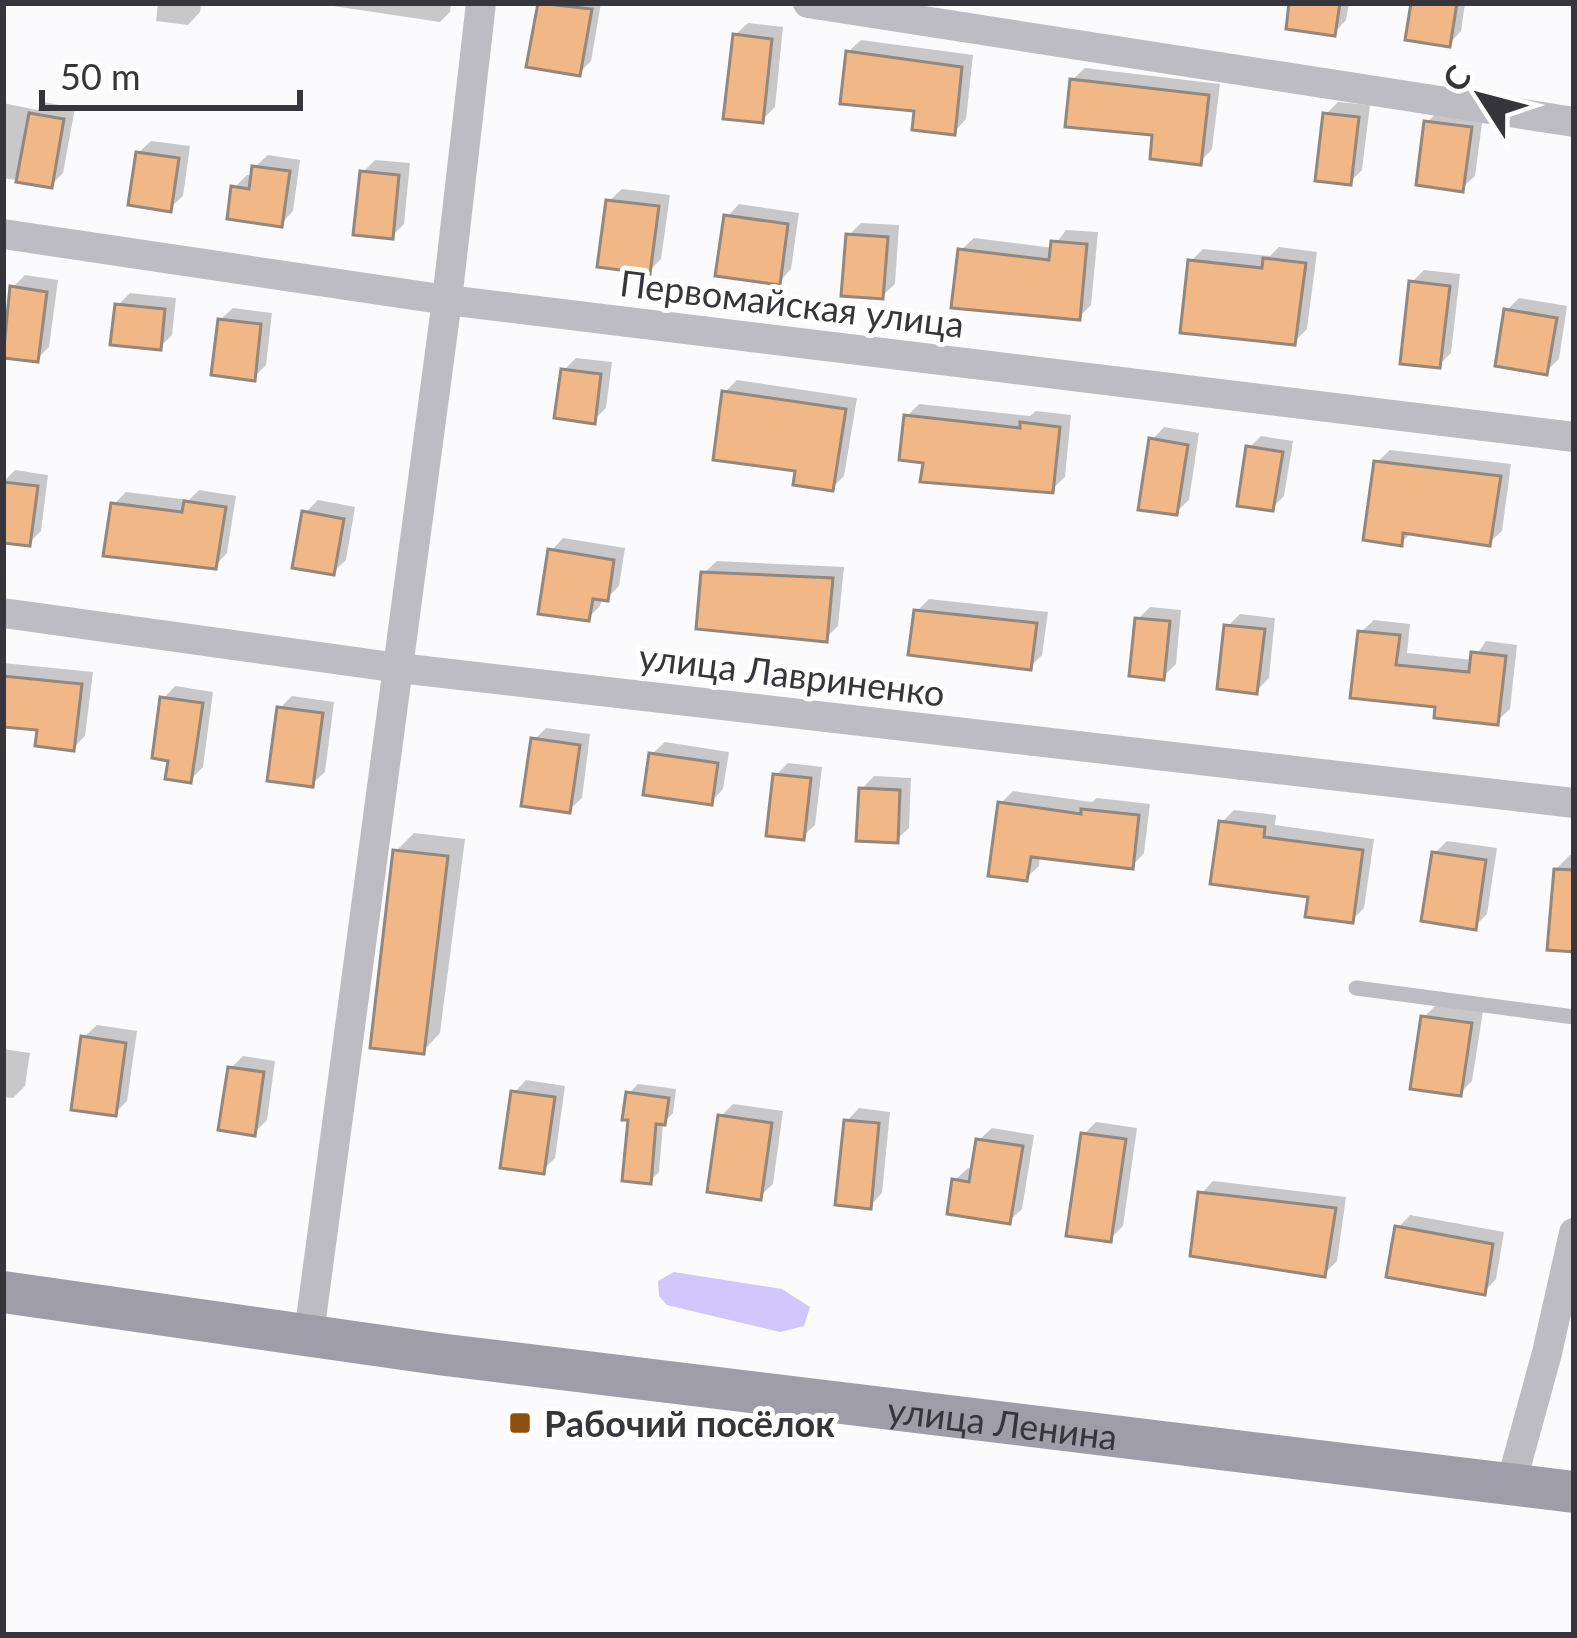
<svg xmlns="http://www.w3.org/2000/svg" width="1577" height="1638" font-family="Lato,sans-serif">
<rect width="100%" height="100%" fill="#fbfafd"/>
<!-- water -->
<path fill="#d2c7fc" d="M 674,1272 L 782,1289 L 810,1307 L 804,1326 L 780,1332 L 667,1305 L 659,1296 L 658,1281 Z"/>
<!-- shadow -->
<g fill="#0003">
<path d="M 158,3 L 209,3 L 201,5 L 200,12 L 188,25 L 156,21 Z"/>
<path d="M 313,3 L 451,3 L 450,12 L 440,22 Z"/>
<path d="M 541,3 L 601,3 L 591,61 L 579,73 L 530,64 Z"/>
<path d="M 1292,3 L 1349,3 L 1346,20 L 1334,33 Z"/>
<path d="M 1414,3 L 1465,3 L 1461,31 L 1449,44 Z"/>
<path d="M 748,23 L 783,27 L 775,107 L 762,120 L 735,35 Z"/>
<path d="M 861,40 L 973,55 L 966,119 L 954,132 L 848,52 Z"/>
<path d="M 1085,68 L 1220,84 L 1212,149 L 1200,162 L 1072,80 Z"/>
<path d="M 44,102 L 75,108 L 63,173 L 51,185 L 3,178 L 3,103 L 37,110 Z"/>
<path d="M 1338,102 L 1370,105 L 1362,170 L 1350,182 L 1326,114 Z"/>
<path d="M 1440,110 L 1483,116 L 1475,176 L 1462,188 L 1427,122 Z"/>
<path d="M 151,141 L 190,146 L 183,196 L 170,208 L 138,153 Z"/>
<path d="M 268,155 L 300,160 L 293,211 L 281,224 L 234,188 L 247,175 L 254,176 L 255,167 Z"/>
<path d="M 375,160 L 410,163 L 404,224 L 392,236 L 363,172 Z"/>
<path d="M 622,189 L 670,195 L 661,259 L 649,271 L 609,201 Z"/>
<path d="M 739,204 L 799,213 L 791,269 L 779,282 L 727,217 Z"/>
<path d="M 861,223 L 899,225 L 895,284 L 882,296 L 849,235 Z"/>
<path d="M 1066,230 L 1098,232 L 1091,305 L 1079,317 L 961,250 L 974,238 L 1053,248 Z"/>
<path d="M 1279,247 L 1317,252 L 1307,329 L 1294,342 L 1191,261 L 1203,249 L 1270,256 Z"/>
<path d="M 1424,270 L 1460,274 L 1451,353 L 1439,365 L 1412,282 Z"/>
<path d="M 25,275 L 58,280 L 49,347 L 37,359 L 3,355 L 12,288 Z"/>
<path d="M 130,293 L 176,298 L 172,335 L 160,347 L 118,305 Z"/>
<path d="M 1519,298 L 1567,306 L 1559,359 L 1546,371 L 1506,311 Z"/>
<path d="M 233,308 L 272,313 L 266,365 L 253,378 L 220,320 Z"/>
<path d="M 576,358 L 612,362 L 606,408 L 594,420 L 564,370 Z"/>
<path d="M 737,380 L 857,398 L 844,476 L 832,488 L 798,469 L 725,392 Z"/>
<path d="M 919,404 L 1030,416 L 1036,411 L 1071,415 L 1065,477 L 1052,489 L 926,461 L 907,416 Z"/>
<path d="M 1164,427 L 1199,433 L 1189,500 L 1176,512 L 1152,440 Z"/>
<path d="M 1261,436 L 1293,441 L 1284,496 L 1272,508 L 1249,448 Z"/>
<path d="M 1390,450 L 1511,464 L 1502,531 L 1489,543 L 1412,532 L 1401,543 L 1377,462 Z"/>
<path d="M 15,470 L 48,475 L 41,531 L 29,543 L 3,539 L 3,482 Z"/>
<path d="M 199,490 L 236,496 L 227,553 L 215,566 L 114,504 L 126,492 L 189,500 Z"/>
<path d="M 318,500 L 355,507 L 346,560 L 333,572 L 305,513 Z"/>
<path d="M 563,538 L 625,548 L 619,586 L 607,598 L 602,597 L 600,606 L 588,618 L 551,551 Z"/>
<path d="M 717,561 L 844,567 L 838,626 L 826,638 L 704,573 Z"/>
<path d="M 929,599 L 1048,612 L 1042,655 L 1030,667 L 917,611 Z"/>
<path d="M 1150,607 L 1181,610 L 1176,664 L 1163,677 L 1138,619 Z"/>
<path d="M 1240,614 L 1275,618 L 1269,678 L 1256,691 L 1227,627 Z"/>
<path d="M 1374,620 L 1410,624 L 1407,653 L 1473,660 L 1486,641 L 1517,645 L 1510,709 L 1497,721 L 1439,704 L 1354,695 L 1361,632 Z"/>
<path d="M 3,663 L 93,672 L 85,736 L 73,748 L 40,727 L 3,724 Z"/>
<path d="M 175,686 L 213,692 L 203,767 L 190,780 L 171,758 L 163,699 Z"/>
<path d="M 292,696 L 334,702 L 325,772 L 312,784 L 280,708 Z"/>
<path d="M 546,728 L 590,734 L 582,798 L 569,810 L 534,740 Z"/>
<path d="M 665,742 L 729,752 L 723,789 L 711,802 L 652,754 Z"/>
<path d="M 788,763 L 822,767 L 815,825 L 802,837 L 776,775 Z"/>
<path d="M 874,776 L 911,778 L 909,828 L 896,840 L 862,789 Z"/>
<path d="M 1013,791 L 1092,802 L 1097,798 L 1150,804 L 1144,853 L 1132,866 L 1040,855 L 1039,866 L 1026,878 L 1001,803 Z"/>
<path d="M 1234,810 L 1276,815 L 1275,825 L 1374,839 L 1364,908 L 1352,920 L 1311,894 L 1222,822 Z"/>
<path d="M 414,833 L 465,839 L 440,1033 L 423,1051 L 396,851 Z"/>
<path d="M 1447,841 L 1497,848 L 1487,914 L 1475,926 L 1435,853 Z"/>
<path d="M 1570,855 L 1574,856 L 1574,949 L 1550,947 L 1557,868 Z"/>
<path d="M 1436,1005 L 1483,1011 L 1472,1081 L 1460,1093 L 1424,1017 Z"/>
<path d="M 97,1025 L 137,1031 L 127,1101 L 115,1113 L 84,1037 Z"/>
<path d="M 3,1049 L 30,1053 L 25,1086 L 13,1098 L 3,1097 Z"/>
<path d="M 243,1056 L 275,1061 L 267,1120 L 254,1133 L 230,1069 Z"/>
<path d="M 526,1080 L 565,1086 L 555,1158 L 543,1170 L 514,1093 Z"/>
<path d="M 638,1084 L 676,1089 L 673,1113 L 663,1123 L 659,1172 L 650,1181 L 631,1118 L 629,1093 Z"/>
<path d="M 733,1104 L 783,1111 L 773,1184 L 760,1196 L 721,1116 Z"/>
<path d="M 859,1108 L 890,1112 L 882,1193 L 870,1206 L 847,1121 Z"/>
<path d="M 1096,1122 L 1137,1128 L 1123,1226 L 1110,1239 L 1084,1134 Z"/>
<path d="M 992,1128 L 1034,1135 L 1022,1209 L 1009,1221 L 955,1180 L 968,1168 L 974,1169 L 979,1140 Z"/>
<path d="M 1213,1181 L 1346,1197 L 1337,1261 L 1324,1274 L 1201,1194 Z"/>
<path d="M 1410,1215 L 1504,1232 L 1496,1279 L 1484,1292 L 1398,1228 Z"/>
</g>
<!-- building -->
<g fill="#f1b787" stroke="#94877c" stroke-width="3">
<path d="M 538,3 L 592,9 L 580,76 L 526,67 Z"/>
<path d="M 1289,3 L 1340,3 L 1335,36 L 1286,29 Z"/>
<path d="M 1411,3 L 1457,3 L 1450,47 L 1405,40 Z"/>
<path d="M 733,34 L 772,39 L 763,123 L 723,119 Z"/>
<path d="M 846,51 L 962,67 L 955,135 L 912,130 L 914,111 L 840,104 Z"/>
<path d="M 1070,79 L 1209,95 L 1201,165 L 1150,159 L 1152,135 L 1065,127 Z"/>
<path d="M 29,113 L 64,119 L 52,188 L 16,182 Z"/>
<path d="M 1323,113 L 1359,117 L 1351,185 L 1315,181 Z"/>
<path d="M 1424,121 L 1472,127 L 1463,192 L 1416,185 Z"/>
<path d="M 136,152 L 179,158 L 171,212 L 128,205 Z"/>
<path d="M 252,166 L 290,171 L 282,227 L 227,219 L 231,186 L 249,189 Z"/>
<path d="M 360,171 L 399,175 L 393,239 L 353,235 Z"/>
<path d="M 606,200 L 659,206 L 650,274 L 597,267 Z"/>
<path d="M 724,215 L 788,224 L 780,285 L 715,276 Z"/>
<path d="M 846,234 L 888,237 L 883,299 L 841,296 Z"/>
<path d="M 1051,241 L 1087,244 L 1080,320 L 951,308 L 958,249 L 1049,260 Z"/>
<path d="M 1263,258 L 1306,263 L 1295,345 L 1180,333 L 1188,260 L 1262,268 Z"/>
<path d="M 1409,281 L 1450,286 L 1440,368 L 1400,364 Z"/>
<path d="M 10,286 L 47,292 L 38,362 L 3,358 Z"/>
<path d="M 115,304 L 165,309 L 161,350 L 110,345 Z"/>
<path d="M 1504,309 L 1557,318 L 1547,375 L 1495,366 Z"/>
<path d="M 218,319 L 261,324 L 255,381 L 211,375 Z"/>
<path d="M 561,369 L 601,374 L 595,424 L 554,418 Z"/>
<path d="M 722,391 L 846,409 L 833,491 L 793,485 L 795,471 L 713,460 Z"/>
<path d="M 904,415 L 1020,428 L 1020,422 L 1060,427 L 1053,493 L 920,482 L 923,463 L 899,460 Z"/>
<path d="M 1149,438 L 1188,445 L 1177,515 L 1138,510 Z"/>
<path d="M 1246,446 L 1283,452 L 1273,511 L 1237,506 Z"/>
<path d="M 1374,461 L 1501,476 L 1490,546 L 1403,533 L 1402,546 L 1363,540 Z"/>
<path d="M 3,482 L 38,486 L 30,546 L 3,543 Z"/>
<path d="M 184,501 L 226,507 L 216,569 L 103,556 L 111,503 L 182,512 Z"/>
<path d="M 302,511 L 344,519 L 334,575 L 292,568 Z"/>
<path d="M 548,549 L 614,560 L 608,601 L 593,599 L 589,621 L 538,614 Z"/>
<path d="M 701,572 L 833,578 L 827,642 L 696,629 Z"/>
<path d="M 914,610 L 1037,623 L 1031,670 L 908,655 Z"/>
<path d="M 1135,618 L 1170,621 L 1164,680 L 1129,676 Z"/>
<path d="M 1224,625 L 1265,629 L 1257,694 L 1217,689 Z"/>
<path d="M 1358,631 L 1400,635 L 1396,665 L 1469,672 L 1471,652 L 1506,656 L 1498,725 L 1434,718 L 1435,707 L 1350,698 Z"/>
<path d="M 3,676 L 82,684 L 74,751 L 35,746 L 37,730 L 3,727 Z"/>
<path d="M 160,697 L 203,703 L 191,783 L 165,779 L 168,761 L 152,758 Z"/>
<path d="M 277,707 L 323,713 L 313,787 L 267,781 Z"/>
<path d="M 531,738 L 580,745 L 570,813 L 521,806 Z"/>
<path d="M 649,753 L 718,763 L 712,805 L 643,795 Z"/>
<path d="M 773,774 L 811,778 L 804,840 L 766,836 Z"/>
<path d="M 859,788 L 900,790 L 898,843 L 856,841 Z"/>
<path d="M 998,802 L 1081,814 L 1081,809 L 1139,815 L 1133,869 L 1031,857 L 1027,881 L 988,876 Z"/>
<path d="M 1219,821 L 1265,827 L 1264,837 L 1363,850 L 1353,923 L 1305,917 L 1308,897 L 1210,884 Z"/>
<path d="M 393,850 L 448,856 L 424,1054 L 370,1048 Z"/>
<path d="M 1432,852 L 1486,860 L 1476,930 L 1421,921 Z"/>
<path d="M 1554,869 L 1574,870 L 1574,952 L 1547,950 Z"/>
<path d="M 1421,1016 L 1472,1023 L 1461,1096 L 1410,1089 Z"/>
<path d="M 81,1036 L 126,1043 L 116,1116 L 71,1110 Z"/>
<path d="M 228,1067 L 264,1072 L 255,1136 L 218,1130 Z"/>
<path d="M 511,1091 L 555,1097 L 544,1174 L 500,1168 Z"/>
<path d="M 626,1092 L 669,1098 L 665,1125 L 656,1124 L 651,1184 L 622,1181 L 628,1120 L 622,1120 Z"/>
<path d="M 718,1115 L 772,1123 L 761,1200 L 707,1192 Z"/>
<path d="M 844,1120 L 879,1123 L 871,1209 L 835,1205 Z"/>
<path d="M 1081,1133 L 1126,1139 L 1111,1242 L 1066,1236 Z"/>
<path d="M 976,1139 L 1023,1146 L 1010,1224 L 947,1214 L 952,1179 L 969,1182 Z"/>
<path d="M 1198,1192 L 1336,1208 L 1325,1277 L 1190,1256 Z"/>
<path d="M 1395,1226 L 1493,1244 L 1485,1295 L 1386,1277 Z"/>
</g>
<g fill="none" stroke-linecap="round" stroke-linejoin="round">
<!-- service -->
<path stroke="#bdbcc3" stroke-width="15" d="M 1356,988 L 1574,1017"/>
<!-- minor -->
<g stroke="#bdbcc3" stroke-width="30">
<path d="M 808,3 L 1574,122"/>
<path d="M 3,234 L 447,300 L 1574,437"/>
<path d="M 3,613 L 399,668 L 1574,803"/>
<path d="M 309,1334 L 447,300 L 481,3"/>
<path d="M 1511,1484 L 1547,1353 L 1574,1233"/>
</g>
<!-- secondary -->
<path stroke="#9f9da8" stroke-width="42" id="s1" d="M 3,1292 L 438,1354 L 1574,1492"/>
</g>
<!-- markers -->
<rect fill="#8c500f" stroke="#fff" stroke-width="4.5" x="508" y="1411" width="24" height="24" rx="6"/>
<g text-anchor="middle" dominant-baseline="central" stroke-width="10" stroke-linejoin="round" paint-order="stroke">
<!-- street labels -->
<g font-size="36" fill="#36353b" stroke="#fff">
<text transform="translate(792 303) rotate(7)">Первомайская улица</text>
<text transform="translate(792 674) rotate(7)">улица Лавриненко</text>
<text stroke="none"><textPath href="#s1" startOffset="1008">улица Ленина</textPath></text>
</g>
<!-- poi labels -->
<g font-size="36" font-weight="bold" fill="#36353b" stroke="#fff" text-anchor="start">
<text x="544" y="1423">Рабочий посёлок</text>
</g>
</g>
<!-- border -->
<rect width="1577" height="1638" fill="none" stroke="#36353b" stroke-width="12"/>
<!-- north arrow -->
<g transform="translate(1481 96) rotate(306)" stroke="#ffffff" stroke-width="9" paint-order="stroke">
<path d="M0-9L21 45L0 30L-21 45Z" fill="#36353b"/>
<text y="-18" font-size="33" font-weight="bold" text-anchor="middle" fill="#36353b">С</text>
</g>
<!-- scale -->
<path d="M42 90v18h258v-18" fill="none" stroke="#36353b" stroke-width="6"/>
<text x="60" y="90" font-size="36" fill="#36353b" stroke="#ffffff" stroke-width="9" paint-order="stroke">50 m</text>
</svg>
